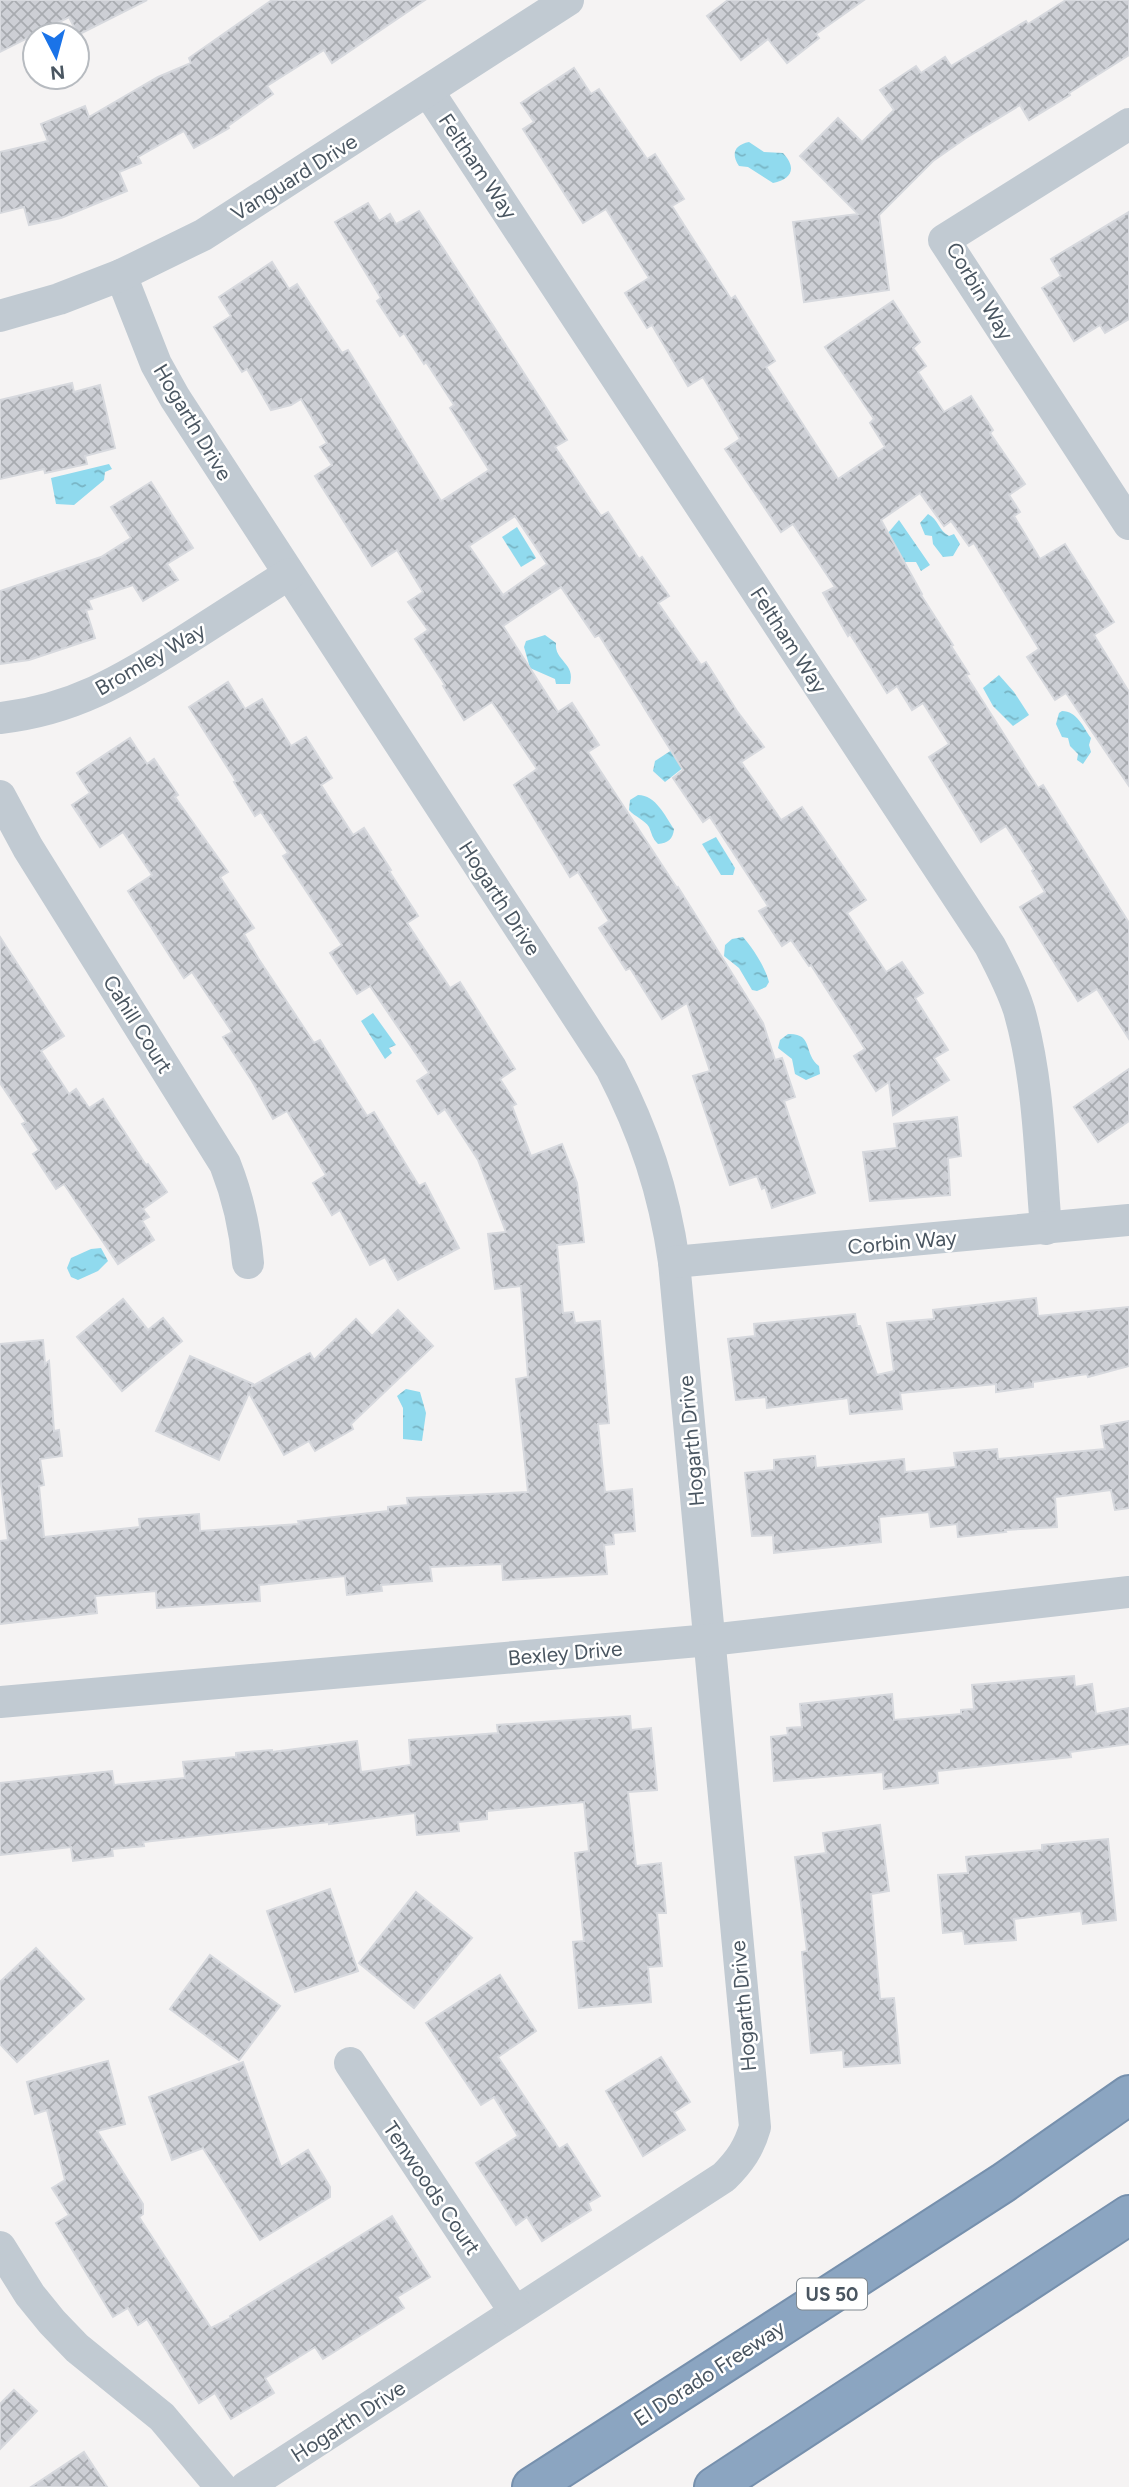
<svg xmlns="http://www.w3.org/2000/svg" width="1129" height="2487" font-family="Figtree,sans-serif">
<defs>
<pattern id="water-ripples" width="26" height="14" patternUnits="userSpaceOnUse" patternTransform="scale(1.75)"><rect width="26" height="14" fill="#90daee"/><path d="M2 4q2-2 4 0t4 0M15 11q2-2 4 0t4 0" fill="none" stroke="#78b4c4"/></pattern>
<pattern id="building-cross-hatch" width="8" height="8" patternUnits="userSpaceOnUse" patternTransform="scale(1.75)"><rect width="8" height="8" fill="#cdcfd5"/><path d="M0 0l8 8M0 8l8-8" fill="none" stroke="#a8abb0"/></pattern>
</defs>
<rect width="100%" height="100%" fill="#f5f3f3"/>
<!-- water -->
<g fill="url(#water-ripples)">
<path d="M 749,142 L 764,152 L 783,153 C 797,168 792,179 773,183 L 748,167 L 739,166 C 731,154 734,145 749,142 Z"/>
<path d="M 109,464 L 112,469 L 105,472 L 104,480 L 74,505 L 56,504 L 51,478 Z"/>
<path d="M 928,514 C 938,519 939,531 949,536 L 954,534 L 960,544 L 953,556 L 943,557 L 933,544 L 932,536 L 925,535 L 920,523 Z"/>
<path d="M 899,520 L 930,565 L 921,571 L 916,562 L 904,562 L 888,533 Z"/>
<path d="M 517,527 L 536,558 L 521,567 L 502,537 Z"/>
<path d="M 545,635 L 556,643 C 554,661 576,663 570,684 L 556,684 L 555,679 L 530,668 L 524,647 L 526,641 Z"/>
<path d="M 999,675 L 1014,692 L 1029,715 L 1013,726 L 993,706 L 983,688 Z"/>
<path d="M 1062,711 C 1077,711 1083,727 1091,738 L 1089,745 L 1091,752 L 1083,764 L 1077,760 L 1078,754 L 1070,746 L 1068,738 L 1062,737 L 1056,724 L 1059,713 Z"/>
<path d="M 681,744 L 684,767 L 665,782 L 653,771 L 655,761 Z"/>
<path d="M 638,795 C 656,795 665,816 674,829 C 673,839 668,843 658,844 C 652,838 652,834 649,827 C 645,820 635,817 629,810 L 630,800 Z"/>
<path d="M 716,837 L 735,868 L 733,875 L 721,875 L 702,844 Z"/>
<path d="M 743,937 C 753,948 765,967 769,982 L 766,987 L 757,991 L 752,990 L 739,968 L 724,956 L 725,945 L 732,939 Z"/>
<path d="M 373,1013 L 396,1045 L 389,1048 L 392,1053 L 385,1059 L 361,1021 Z"/>
<path d="M 788,1034 C 814,1033 803,1054 819,1066 L 820,1074 L 806,1080 L 795,1074 L 792,1059 L 778,1048 L 780,1040 Z"/>
<path d="M 101,1248 L 108,1261 L 98,1271 L 78,1280 L 71,1277 L 67,1268 L 71,1258 L 91,1249 Z"/>
<path d="M 406,1389 L 420,1392 L 426,1413 L 422,1441 L 403,1439 L 403,1408 L 397,1396 Z"/>
</g>
<!-- building -->
<g fill="url(#building-cross-hatch)" stroke="#d7d9de" stroke-width="2" fill-rule="evenodd">
<path d="M 0,0 L 147,0 L 78,35 L 69,17 L 0,52 Z"/>
<path d="M 272,0 L 425,0 L 332,63 L 324,50 L 267,86 L 273,94 L 228,126 L 229,128 L 194,148 L 184,131 L 138,157 L 141,163 L 119,172 L 127,191 L 61,218 L 29,225 L 24,207 L 0,213 L 0,152 L 48,141 L 41,124 L 85,106 L 89,117 L 158,77 L 191,63 L 189,58 Z"/>
<path d="M 728,0 L 864,0 L 816,34 L 819,38 L 787,63 L 768,39 L 741,60 L 707,16 Z"/>
<path d="M 1066,0 L 1129,0 L 1129,55 L 1069,93 L 1070,95 L 1029,120 L 1020,105 L 966,138 L 933,161 L 879,215 L 889,290 L 804,302 L 793,222 L 858,214 L 800,156 L 838,118 L 862,142 L 894,110 L 880,90 L 916,66 L 921,73 L 945,57 L 951,66 L 1026,21 L 1028,24 Z"/>
<path d="M 574,68 L 591,94 L 599,89 L 647,159 L 655,154 L 684,199 L 672,206 L 731,299 L 735,296 L 775,361 L 766,367 L 838,479 L 885,447 L 870,423 L 874,419 L 825,347 L 893,301 L 920,342 L 913,348 L 926,366 L 918,372 L 944,412 L 971,396 L 993,430 L 990,433 L 1025,484 L 1009,495 L 1020,512 L 1014,516 L 1040,559 L 1065,544 L 1114,622 L 1094,635 L 1129,692 L 1129,786 L 1066,693 L 1055,700 L 1027,657 L 1039,649 L 974,543 L 969,546 L 951,521 L 944,526 L 920,493 L 881,520 L 922,594 L 921,595 L 953,645 L 951,646 L 969,674 L 966,675 L 1038,788 L 1043,785 L 1129,923 L 1129,1039 L 1097,989 L 1078,1001 L 1020,907 L 1045,892 L 1032,871 L 1034,869 L 1006,826 L 981,842 L 929,757 L 949,744 L 923,703 L 912,710 L 897,686 L 887,693 L 850,634 L 848,636 L 823,593 L 835,587 L 793,524 L 781,532 L 725,449 L 740,439 L 703,377 L 688,386 L 652,325 L 647,328 L 625,293 L 649,278 L 606,209 L 583,223 L 523,129 L 534,122 L 521,103 Z"/>
<path d="M 368,203 L 379,221 L 390,214 L 396,224 L 419,211 L 567,440 L 555,447 L 601,516 L 608,512 L 639,559 L 642,557 L 669,596 L 658,603 L 701,665 L 706,662 L 737,711 L 764,747 L 741,762 L 781,820 L 802,807 L 866,900 L 847,913 L 886,972 L 902,962 L 923,993 L 915,998 L 948,1050 L 934,1058 L 949,1080 L 893,1115 L 889,1082 L 876,1091 L 854,1056 L 865,1049 L 811,965 L 809,966 L 791,940 L 782,946 L 759,911 L 768,906 L 710,817 L 703,822 L 673,778 L 683,770 L 599,635 L 595,637 L 561,587 L 503,626 L 558,712 L 572,703 L 599,745 L 588,752 L 677,888 L 678,887 L 763,1023 L 775,1060 L 782,1058 L 795,1097 L 784,1101 L 815,1193 L 772,1208 L 765,1187 L 762,1189 L 757,1176 L 730,1185 L 693,1076 L 710,1071 L 687,1003 L 662,1019 L 630,968 L 626,970 L 599,928 L 609,921 L 578,872 L 570,877 L 514,785 L 537,769 L 492,702 L 464,720 L 443,686 L 445,685 L 415,639 L 428,630 L 408,602 L 423,592 L 397,550 L 372,566 L 315,476 L 332,465 L 320,447 L 327,443 L 301,399 L 291,405 L 271,410 L 247,369 L 242,372 L 214,327 L 231,316 L 219,297 L 272,262 L 289,289 L 297,284 L 342,353 L 348,350 L 441,501 L 489,470 L 450,408 L 454,405 L 426,362 L 424,364 L 404,333 L 400,336 L 377,301 L 381,298 L 335,222 ZM 515,516 L 547,564 L 503,595 L 469,546 Z"/>
<path d="M 1129,212 L 1129,319 L 1105,333 L 1100,325 L 1074,341 L 1042,288 L 1061,276 L 1051,259 Z"/>
<path d="M 72,383 L 74,392 L 100,385 L 115,448 L 85,456 L 87,464 L 45,473 L 44,469 L 0,479 L 0,400 Z"/>
<path d="M 151,482 L 193,548 L 167,564 L 178,580 L 143,601 L 133,585 L 88,600 L 92,609 L 86,610 L 95,638 L 29,660 L 0,664 L 0,591 L 101,557 L 131,538 L 111,507 Z"/>
<path d="M 228,682 L 245,709 L 262,699 L 291,746 L 306,737 L 332,778 L 321,785 L 353,835 L 364,828 L 391,870 L 389,871 L 418,916 L 407,923 L 450,988 L 460,982 L 515,1069 L 500,1079 L 516,1104 L 512,1106 L 531,1156 L 562,1144 L 577,1183 L 584,1242 L 557,1245 L 563,1313 L 573,1312 L 575,1323 L 600,1321 L 609,1423 L 598,1424 L 605,1492 L 632,1489 L 635,1531 L 613,1533 L 614,1544 L 604,1545 L 607,1574 L 503,1580 L 502,1564 L 430,1567 L 432,1581 L 381,1585 L 382,1591 L 347,1595 L 345,1576 L 259,1585 L 260,1601 L 157,1608 L 156,1591 L 95,1596 L 97,1613 L 0,1624 L 0,1541 L 8,1540 L 0,1476 L 0,1344 L 43,1340 L 45,1364 L 49,1361 L 54,1431 L 59,1430 L 62,1456 L 40,1459 L 44,1485 L 39,1486 L 44,1537 L 140,1527 L 139,1519 L 199,1514 L 200,1531 L 299,1524 L 298,1521 L 388,1511 L 388,1507 L 408,1505 L 407,1498 L 528,1492 L 516,1379 L 528,1377 L 521,1286 L 495,1289 L 488,1234 L 506,1232 L 478,1160 L 445,1109 L 438,1114 L 417,1081 L 429,1073 L 370,986 L 357,994 L 330,953 L 342,945 L 283,856 L 288,853 L 261,812 L 255,816 L 234,782 L 236,781 L 189,707 Z"/>
<path d="M 130,738 L 147,764 L 154,759 L 178,795 L 175,797 L 228,872 L 220,877 L 254,928 L 244,934 L 258,958 L 314,1043 L 320,1040 L 367,1116 L 374,1112 L 419,1186 L 425,1183 L 459,1248 L 398,1280 L 385,1257 L 370,1265 L 340,1210 L 332,1215 L 313,1183 L 326,1175 L 287,1111 L 273,1119 L 252,1081 L 223,1037 L 232,1032 L 192,972 L 184,978 L 128,891 L 152,875 L 123,832 L 100,847 L 72,805 L 90,793 L 77,773 Z"/>
<path d="M 0,937 L 64,1036 L 41,1051 L 69,1094 L 76,1089 L 89,1108 L 103,1099 L 146,1165 L 148,1164 L 167,1192 L 143,1209 L 149,1217 L 142,1221 L 154,1240 L 118,1264 L 64,1184 L 56,1189 L 33,1154 L 39,1150 L 22,1124 L 26,1122 L 0,1083 Z"/>
<path d="M 1129,1069 L 1129,1121 L 1098,1142 L 1074,1107 Z"/>
<path d="M 957,1117 L 961,1156 L 948,1158 L 950,1195 L 870,1201 L 863,1152 L 897,1148 L 894,1124 Z"/>
<path d="M 1036,1298 L 1038,1316 L 1129,1307 L 1129,1366 L 1088,1377 L 1087,1374 L 1033,1382 L 1033,1387 L 996,1392 L 996,1384 L 900,1393 L 902,1409 L 850,1414 L 848,1398 L 767,1408 L 766,1397 L 736,1400 L 728,1339 L 755,1336 L 754,1324 L 855,1314 L 857,1326 L 860,1326 L 877,1375 L 894,1371 L 887,1323 L 934,1319 L 933,1310 Z"/>
<path d="M 123,1299 L 148,1330 L 163,1318 L 182,1341 L 122,1391 L 77,1337 Z"/>
<path d="M 398,1310 L 433,1346 L 351,1424 L 353,1429 L 315,1451 L 309,1441 L 284,1455 L 249,1393 L 219,1460 L 156,1431 L 190,1356 L 253,1384 L 251,1387 L 310,1353 L 314,1360 L 356,1319 L 372,1336 Z"/>
<path d="M 1129,1421 L 1129,1508 L 1115,1510 L 1111,1490 L 1055,1497 L 1057,1527 L 1005,1530 L 1006,1532 L 958,1537 L 957,1524 L 931,1527 L 929,1512 L 879,1517 L 881,1542 L 774,1553 L 773,1535 L 752,1536 L 745,1473 L 774,1470 L 774,1460 L 815,1456 L 816,1468 L 904,1459 L 905,1472 L 956,1467 L 954,1453 L 997,1449 L 998,1459 L 1105,1449 L 1101,1426 Z"/>
<path d="M 1074,1676 L 1075,1687 L 1092,1684 L 1096,1714 L 1129,1708 L 1129,1744 L 1070,1752 L 1071,1757 L 937,1771 L 938,1783 L 884,1789 L 883,1772 L 774,1781 L 771,1737 L 788,1735 L 787,1728 L 802,1727 L 800,1704 L 892,1694 L 894,1720 L 961,1714 L 961,1710 L 974,1709 L 972,1685 Z"/>
<path d="M 630,1716 L 631,1730 L 651,1728 L 657,1790 L 628,1792 L 636,1866 L 661,1863 L 666,1913 L 657,1913 L 662,1966 L 648,1967 L 651,2002 L 579,2008 L 573,1942 L 584,1941 L 575,1853 L 589,1851 L 584,1802 L 487,1811 L 487,1819 L 458,1822 L 459,1831 L 417,1835 L 415,1813 L 329,1824 L 329,1822 L 143,1842 L 144,1846 L 112,1849 L 113,1856 L 73,1861 L 71,1847 L 0,1855 L 0,1783 L 112,1771 L 114,1785 L 185,1778 L 183,1762 L 236,1757 L 236,1753 L 272,1750 L 272,1752 L 357,1741 L 361,1772 L 411,1765 L 409,1740 L 498,1733 L 497,1725 Z"/>
<path d="M 880,1825 L 889,1891 L 871,1894 L 880,1999 L 894,1998 L 900,2063 L 844,2067 L 843,2050 L 811,2053 L 802,1952 L 807,1951 L 795,1857 L 826,1853 L 823,1833 Z"/>
<path d="M 1108,1839 L 1116,1920 L 1083,1924 L 1081,1911 L 1014,1919 L 1016,1940 L 965,1944 L 963,1931 L 943,1933 L 938,1875 L 968,1873 L 966,1857 L 1042,1850 L 1042,1845 Z"/>
<path d="M 330,1889 L 358,1971 L 295,1992 L 267,1911 Z"/>
<path d="M 416,1892 L 472,1938 L 414,2008 L 359,1963 Z"/>
<path d="M 36,1948 L 84,1999 L 17,2062 L 0,2044 L 0,1982 Z"/>
<path d="M 210,1955 L 280,2006 L 239,2060 L 170,2009 Z"/>
<path d="M 500,1975 L 536,2031 L 498,2057 L 559,2149 L 567,2144 L 600,2196 L 588,2203 L 591,2210 L 542,2241 L 527,2217 L 516,2225 L 476,2163 L 518,2136 L 494,2097 L 481,2105 L 426,2023 Z"/>
<path d="M 661,2057 L 690,2102 L 674,2112 L 685,2130 L 643,2156 L 606,2091 Z"/>
<path d="M 108,2061 L 125,2124 L 97,2131 L 143,2204 L 143,2214 L 139,2217 L 211,2328 L 231,2318 L 230,2316 L 392,2216 L 430,2277 L 397,2297 L 404,2308 L 323,2359 L 315,2347 L 265,2378 L 274,2393 L 231,2419 L 215,2393 L 199,2403 L 147,2319 L 138,2325 L 128,2308 L 113,2317 L 56,2223 L 69,2215 L 52,2188 L 65,2180 L 47,2110 L 35,2114 L 27,2082 Z"/>
<path d="M 243,2062 L 281,2167 L 308,2150 L 330,2187 L 330,2197 L 260,2240 L 203,2148 L 172,2160 L 149,2097 Z"/>
<path d="M 14,2390 L 37,2411 L 0,2449 L 0,2404 Z"/>
<path d="M 84,2452 L 107,2487 L 31,2487 Z"/>
</g>
<g fill="none" stroke-linecap="round" stroke-linejoin="round">
<!-- highway casing -->
<g stroke="#7690ad" stroke-width="42">
<g id="highway">
<path d="M 532,2487 L 1003,2183 L 1129,2095"/>
<path d="M 714,2487 L 1129,2215"/>
</g>
</g>
<!-- minor -->
<g stroke="#c1cad2" stroke-width="32">
<path d="M 428,91 L 990,946 C 1001,967 1012,988 1019,1010 C 1039,1079 1040,1158 1046,1229"/>
<path d="M 1129,124 L 944,240 L 1129,524"/>
<path d="M 121,275 L 156,364 L 175,398 L 611,1068 C 644,1132 664,1191 674,1262 L 755,2127 C 749,2148 740,2161 724,2177 L 246,2487"/>
<path d="M 0,316 L 59,299 L 121,275 L 203,235 L 568,0"/>
<path d="M 0,718 C 73,710 120,681 181,643 C 217,620 253,597 289,574"/>
<path d="M 0,796 L 28,848 L 225,1164 C 238,1197 245,1227 248,1263"/>
<path d="M 674,1262 L 1129,1220"/>
<path d="M 0,1702 L 710,1640 L 1129,1592"/>
<path d="M 350,2063 L 515,2312"/>
<path d="M 0,2247 L 30,2295 L 52,2322 L 77,2348 L 162,2417 L 221,2487"/>
</g>
<!-- highway -->
<use href="#highway" stroke="#8ba5c1" stroke-width="38"/>
</g>
<g text-anchor="middle" dominant-baseline="central" stroke-width="5" stroke-linejoin="round" paint-order="stroke">
<!-- shield labels -->
<rect fill="#fff" stroke="#808990" stroke-width="2" x="797" y="2278.5" width="70" height="31" rx="5"/>
<g font-size="19" font-weight="bold" fill="#4a5661">
<text x="832" y="2294">US 50</text>
</g>
<!-- street labels -->
<g font-size="21" fill="#4a5661" stroke="#fff">
<text transform="translate(478 166) rotate(56)">Feltham Way</text>
<text transform="translate(294 177) rotate(-32)">Vanguard Drive</text>
<text transform="translate(980 291) rotate(59)">Corbin Way</text>
<text transform="translate(193 422) rotate(59)">Hogarth Drive</text>
<text transform="translate(789 640) rotate(57)">Feltham Way</text>
<text transform="translate(150 659) rotate(-30)">Bromley Way</text>
<text transform="translate(500 898) rotate(57)">Hogarth Drive</text>
<text transform="translate(138 1024) rotate(58)">Cahill Court</text>
<text transform="translate(902 1242) rotate(-5)">Corbin Way</text>
<text transform="translate(691 1441) rotate(-95)">Hogarth Drive</text>
<text transform="translate(565 1653) rotate(-5)">Bexley Drive</text>
<text transform="translate(743 2006) rotate(-95)">Hogarth Drive</text>
<text transform="translate(432 2188) rotate(56)">Tenwoods Court</text>
<text transform="translate(709 2373) rotate(-33)">El Dorado Freeway</text>
<text transform="translate(348 2421) rotate(-33)">Hogarth Drive</text>
</g>
</g>
<!-- north arrow -->
<g transform="translate(56 56) rotate(174)"><circle r="33" fill="#ffffff" stroke="#b7bbc0" stroke-width="2"/>
<path d="M0-5L12 26L0 18L-12 26Z" fill="#1a73e8"/>
<text y="-10" font-size="19" font-weight="bold" text-anchor="middle" fill="#4a5661">N</text>
</g>
</svg>
